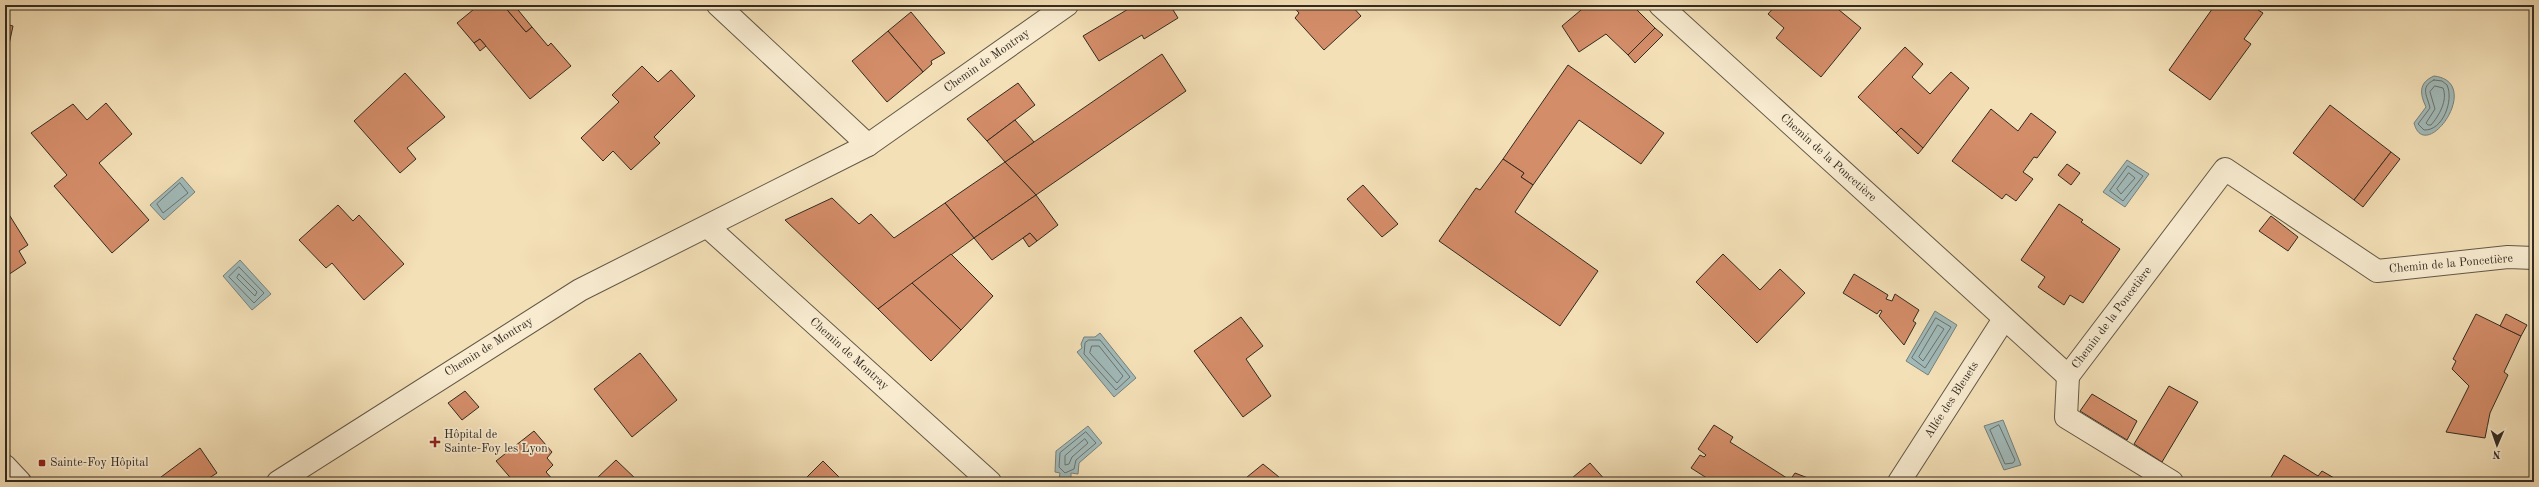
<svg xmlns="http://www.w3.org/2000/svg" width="2539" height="487" font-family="'Old Standard TT',serif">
<rect width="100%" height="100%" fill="#f4e0b7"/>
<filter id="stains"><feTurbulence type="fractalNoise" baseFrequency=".005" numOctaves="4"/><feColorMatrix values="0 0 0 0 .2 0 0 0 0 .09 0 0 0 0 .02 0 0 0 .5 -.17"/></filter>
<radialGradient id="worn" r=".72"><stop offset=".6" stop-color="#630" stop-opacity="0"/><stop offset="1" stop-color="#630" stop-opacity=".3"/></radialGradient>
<!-- water -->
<g fill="#a1bab9" stroke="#75817c">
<path d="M 2434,76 C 2485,82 2425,166 2414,123 L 2426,107 C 2420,94 2418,83 2434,76 Z"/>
<path d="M 2127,160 L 2149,174 L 2125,207 L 2103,192 Z"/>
<path d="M 182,177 L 195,192 L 164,220 L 150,205 Z"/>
<path d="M 240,260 L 271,294 L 252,310 L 223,276 Z"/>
<path d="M 1935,311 L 1957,325 L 1928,375 L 1906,361 Z"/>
<path d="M 1100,333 L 1136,378 L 1114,397 L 1077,352 L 1082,348 L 1081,344 L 1084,337 L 1095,337 Z"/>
<path d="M 2003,420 L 2021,465 L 2004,470 L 1984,426 Z"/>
<path d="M 1088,426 L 1102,443 L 1079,463 L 1078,474 L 1071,473 L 1071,480 L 1059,479 L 1060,473 L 1055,472 L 1056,451 Z"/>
</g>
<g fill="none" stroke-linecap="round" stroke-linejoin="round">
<!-- shore -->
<g stroke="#6a726d" stroke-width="1">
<path d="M 2434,80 L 2442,81 L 2447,85 C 2454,100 2443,131 2424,130 L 2418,124 L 2430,108 C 2428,97 2419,87 2434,80 Z"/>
<path d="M 2435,86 L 2443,88 C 2448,100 2439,116 2431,125 L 2428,125 L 2426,123 L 2435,109 L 2430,92 Z"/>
<path d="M 2128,166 L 2143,176 L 2123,201 L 2110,191 Z"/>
<path d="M 2129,173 L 2135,178 L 2121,194 L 2117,189 Z"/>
<path d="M 180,183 L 188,193 L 163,213 L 157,204 Z"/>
<path d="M 239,267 L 264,293 L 254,303 L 229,277 Z"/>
<path d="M 239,274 L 257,292 L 255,296 L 237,278 Z"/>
<path d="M 1936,318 L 1951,327 L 1925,368 L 1912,358 Z"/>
<path d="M 1938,325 L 1944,329 L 1923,361 L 1919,357 Z"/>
<path d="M 1089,340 L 1100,340 L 1130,377 L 1116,390 L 1084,354 L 1085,343 Z"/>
<path d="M 1092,346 L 1099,346 L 1123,376 L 1117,383 L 1090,353 Z"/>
<path d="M 1999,425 L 2015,460 L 2013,463 L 2005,464 L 1990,430 Z"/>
<path d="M 1086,432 L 1096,443 L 1076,460 L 1074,469 L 1065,473 L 1059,467 L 1060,453 Z"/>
<path d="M 1085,439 L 1088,443 L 1072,457 L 1069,464 L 1065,465 L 1065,456 Z"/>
</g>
</g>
<!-- building -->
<g fill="#d48d69" stroke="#322b21">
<path d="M 479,5 L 503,5 L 526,32 L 532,27 L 548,46 L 551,43 L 571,66 L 530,99 L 480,39 L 474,43 L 457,23 Z"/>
<path d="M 503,5 L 514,5 L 532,27 L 526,32 Z"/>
<path d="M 1135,5 L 1170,5 L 1178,18 L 1144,39 L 1142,35 L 1099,61 L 1083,36 Z"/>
<path d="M 1292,5 L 1351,5 L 1361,16 L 1324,50 L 1295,18 L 1299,13 Z"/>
<path d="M 1587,5 L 1632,5 L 1655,28 L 1628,55 L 1606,34 L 1579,52 L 1562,26 Z"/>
<path d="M 1776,5 L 1833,5 L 1861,28 L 1821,77 L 1776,38 L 1784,28 L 1768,14 Z"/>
<path d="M 2215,5 L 2261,5 L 2258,10 L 2263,13 L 2244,39 L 2251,44 L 2210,100 L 2169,70 Z"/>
<path d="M 911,12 L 945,53 L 931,61 L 932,64 L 923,72 L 888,31 Z"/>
<path d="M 5,24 L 13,26 L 5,63 Z"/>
<path d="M 1655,28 L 1663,35 L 1635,63 L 1628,55 Z"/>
<path d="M 888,31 L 923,72 L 887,102 L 852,61 Z"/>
<path d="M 480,39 L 486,46 L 480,51 L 474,43 Z"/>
<path d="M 1905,47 L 1923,64 L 1912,77 L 1930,94 L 1951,72 L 1969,88 L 1923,148 L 1901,128 L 1896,133 L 1858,97 Z"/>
<path d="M 1162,54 L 1186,91 L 1036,195 L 1005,162 Z"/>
<path d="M 1568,65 L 1664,133 L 1641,164 L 1579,120 L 1533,185 L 1521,177 L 1524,173 L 1503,159 Z"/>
<path d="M 642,66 L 658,82 L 671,70 L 695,96 L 654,137 L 660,143 L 631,170 L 613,151 L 603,161 L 581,138 L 619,102 L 612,95 Z"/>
<path d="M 405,73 L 445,117 L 407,148 L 416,159 L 400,173 L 354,121 Z"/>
<path d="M 1018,83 L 1035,105 L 987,141 L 967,119 Z"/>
<path d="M 106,103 L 132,134 L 99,163 L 149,220 L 112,253 L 54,186 L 67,175 L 31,133 L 73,104 L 87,120 Z"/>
<path d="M 2330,105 L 2391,152 L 2354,200 L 2293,153 Z"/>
<path d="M 1991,109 L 2018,131 L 2031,113 L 2056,132 L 2037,158 L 2034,157 L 2023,172 L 2033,179 L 2016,201 L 2006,194 L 2002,199 L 1952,161 Z"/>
<path d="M 1015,120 L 1034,142 L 1005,162 L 987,141 Z"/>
<path d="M 1901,128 L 1923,148 L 1918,154 L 1896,133 Z"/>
<path d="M 2391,152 L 2400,159 L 2363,207 L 2354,200 Z"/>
<path d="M 1503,159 L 1524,173 L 1521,177 L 1533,185 L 1515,212 L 1598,271 L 1560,326 L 1439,241 L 1476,188 L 1480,190 Z"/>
<path d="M 1005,162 L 1036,195 L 974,238 L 945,203 Z"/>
<path d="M 2067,164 L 2080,173 L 2071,185 L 2058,175 Z"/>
<path d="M 1363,185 L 1398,224 L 1382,237 L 1347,199 Z"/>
<path d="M 1036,195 L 1058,225 L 1037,241 L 1030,233 L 992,260 L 974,238 Z"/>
<path d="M 832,198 L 859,224 L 871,214 L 894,238 L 945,203 L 974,238 L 878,309 L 785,220 Z"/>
<path d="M 2059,204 L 2083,220 L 2081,222 L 2120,249 L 2083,303 L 2070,295 L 2064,305 L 2038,287 L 2045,277 L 2021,260 Z"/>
<path d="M 338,205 L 353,221 L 359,215 L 404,264 L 364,300 L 332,263 L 326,268 L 299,240 Z"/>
<path d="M 5,208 L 28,245 L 19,251 L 26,263 L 5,277 Z"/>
<path d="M 2271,216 L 2298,237 L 2288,251 L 2259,231 Z"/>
<path d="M 1030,233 L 1037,241 L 1029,247 L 1023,238 Z"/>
<path d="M 951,254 L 993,296 L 961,330 L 912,283 Z"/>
<path d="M 1723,254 L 1760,290 L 1780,269 L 1805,293 L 1757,343 L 1696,282 Z"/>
<path d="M 1854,274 L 1888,295 L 1886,299 L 1892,301 L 1895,294 L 1919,310 L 1913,321 L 1916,323 L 1904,345 L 1879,316 L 1882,311 L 1880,310 L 1877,314 L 1843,293 Z"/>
<path d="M 912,283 L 961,330 L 931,361 L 878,309 Z"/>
<path d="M 2476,314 L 2521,336 L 2504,372 L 2508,375 L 2490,413 L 2485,438 L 2446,432 L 2469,386 L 2452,369 L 2456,361 L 2453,359 Z"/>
<path d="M 2506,314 L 2527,325 L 2521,336 L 2500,326 Z"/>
<path d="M 1241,317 L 1263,346 L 1246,359 L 1271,396 L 1243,417 L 1194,351 Z"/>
<path d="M 640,353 L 677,400 L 632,437 L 594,389 Z"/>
<path d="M 2169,386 L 2198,402 L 2162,462 L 2134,444 Z"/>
<path d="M 465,391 L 479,407 L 462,420 L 448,403 Z"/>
<path d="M 2092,394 L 2137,421 L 2127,440 L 2080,411 Z"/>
<path d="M 1714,425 L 1733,437 L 1730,442 L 1790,480 L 1795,473 L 1808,478 L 1806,482 L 1713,482 L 1691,468 L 1700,455 L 1704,457 L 1706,455 L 1698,449 Z"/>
<path d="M 534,431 L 552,452 L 547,458 L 553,465 L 546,472 L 555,482 L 514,482 L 496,461 Z"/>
<path d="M 200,448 L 217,473 L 203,482 L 164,482 L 161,477 Z"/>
<path d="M 2284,455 L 2318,476 L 2322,471 L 2341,482 L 2268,482 Z"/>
<path d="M 616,460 L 639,482 L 597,482 L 595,480 Z"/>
<path d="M 823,461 L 844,482 L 802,482 Z"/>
<path d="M 1590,463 L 1607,482 L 1572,482 L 1572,478 Z"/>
<path d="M 1263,464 L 1279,477 L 1275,482 L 1241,482 Z"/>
</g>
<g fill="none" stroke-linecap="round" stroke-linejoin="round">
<!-- minor casing -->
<g stroke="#625846" stroke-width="24">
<g id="minor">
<path d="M 718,5 L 868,145"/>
<path d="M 1660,5 L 2068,376 L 2225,169 L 2377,271 L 2508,257 L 2534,258"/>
<path d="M 708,227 L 990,482"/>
<path d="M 2068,376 L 2066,417 L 2172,482"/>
<path d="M 278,482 L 580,290 L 868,145 L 1067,5"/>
<path d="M 1899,482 L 2004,319"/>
</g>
</g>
<!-- tertiary casing -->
<g stroke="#625846" stroke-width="24">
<path id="tertiary" d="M 5,466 L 20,482"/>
</g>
<!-- minor -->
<use href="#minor" stroke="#f8ebd0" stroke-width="22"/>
<!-- tertiary -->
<use href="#tertiary" stroke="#f8ebd0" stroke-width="22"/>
</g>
<!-- markers -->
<g fill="#8f2418" stroke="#f8ebd0" stroke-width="1.5">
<path d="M433 436h4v4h4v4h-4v4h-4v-4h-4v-4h4z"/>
<rect x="38" y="459" width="8" height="8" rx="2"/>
</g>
<g text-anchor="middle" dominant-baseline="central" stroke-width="3.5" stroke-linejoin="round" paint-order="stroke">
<!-- street labels -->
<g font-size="12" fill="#322b21" stroke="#f8ebd0">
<text transform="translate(987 61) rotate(-35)">Chemin de Montray</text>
<text transform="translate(1828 158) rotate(42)">Chemin de la Poncetière</text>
<text transform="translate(2451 264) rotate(-5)">Chemin de la Poncetière</text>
<text transform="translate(2112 318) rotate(-53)">Chemin de la Poncetière</text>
<text transform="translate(489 347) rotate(-32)">Chemin de Montray</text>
<text transform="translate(849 354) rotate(42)">Chemin de Montray</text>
<text transform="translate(1952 400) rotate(-57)">Allée des Bleuets</text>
</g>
<!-- poi labels -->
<g font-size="12" fill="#322b21" stroke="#f8ebd0" text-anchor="start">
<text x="444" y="435">Hôpital de<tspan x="444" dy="14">Sainte-Foy les Lyon</tspan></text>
<text x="50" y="463">Sainte-Foy Hôpital</text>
</g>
</g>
<!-- margin -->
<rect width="2539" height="487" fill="none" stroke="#f4e0b7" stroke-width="20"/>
<rect x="6" y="6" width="2527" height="475" fill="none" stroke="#322b21" stroke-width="2"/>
<rect x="10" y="10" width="2519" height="467" fill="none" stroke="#322b21"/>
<!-- north arrow -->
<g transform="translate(2497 445) rotate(182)" stroke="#f8ebd0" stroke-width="3" paint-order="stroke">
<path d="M0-3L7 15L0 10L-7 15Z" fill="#322b21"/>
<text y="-6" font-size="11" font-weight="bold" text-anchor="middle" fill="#322b21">N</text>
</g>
<rect width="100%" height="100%" filter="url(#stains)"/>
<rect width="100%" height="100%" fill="url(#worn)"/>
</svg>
